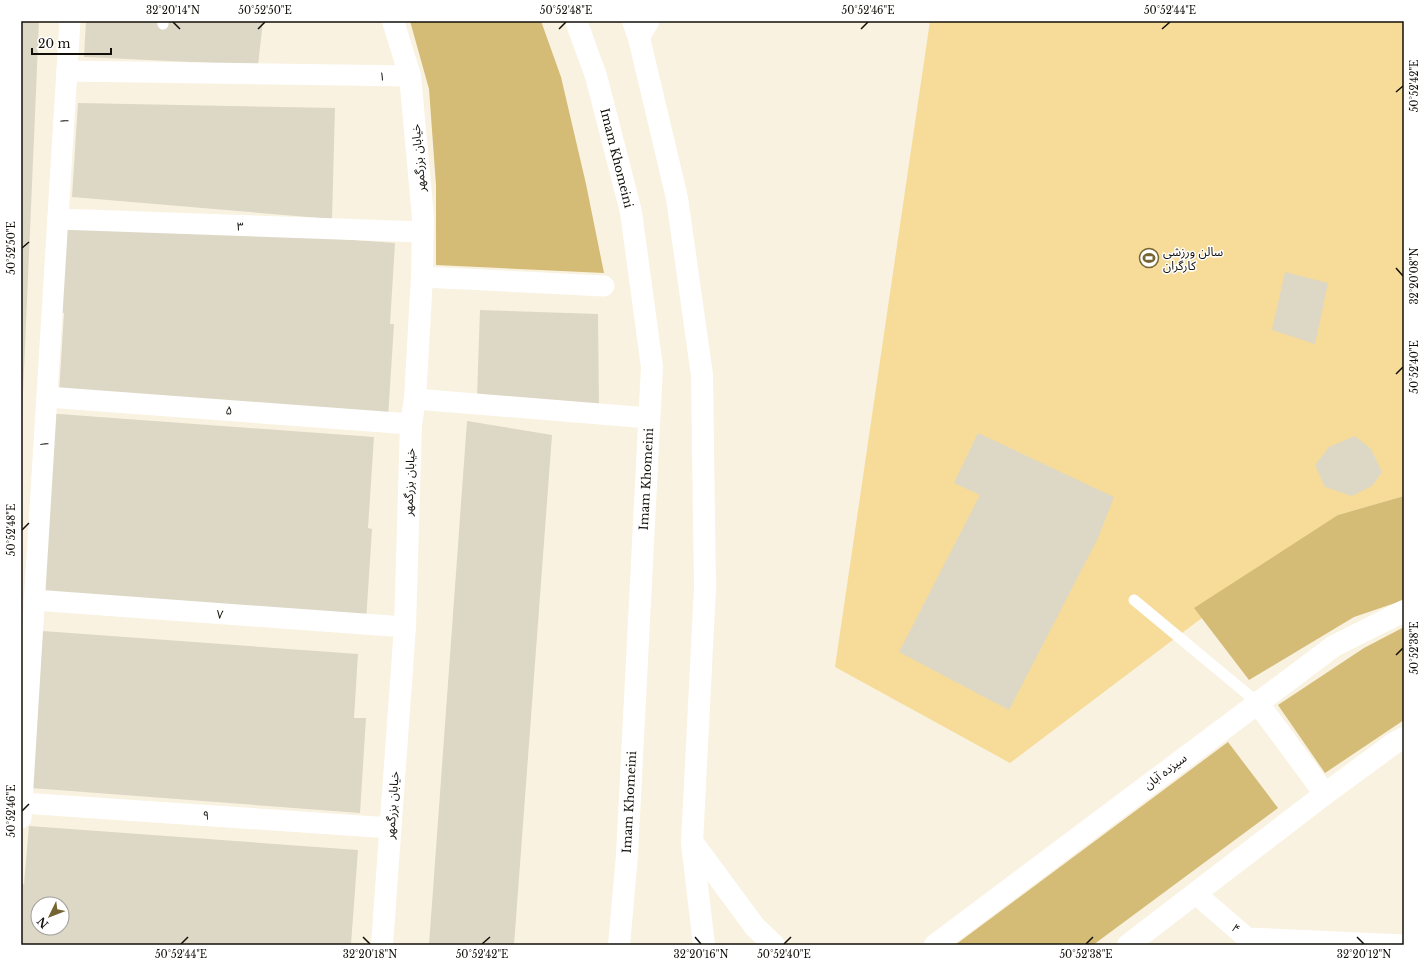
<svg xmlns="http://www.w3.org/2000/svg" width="1425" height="966" font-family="'Libre Baskerville','Noto Sans Arabic',serif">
<rect width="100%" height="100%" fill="#f9f2e0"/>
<!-- green -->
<path fill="#f6dc98" d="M 930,21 L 1404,21 L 1404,496 L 1338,515 L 1010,763 L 835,667 Z"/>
<!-- forest -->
<g fill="#d4bb76">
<path d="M 410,21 L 541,21 L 561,77 L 586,184 L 604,273 L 436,265 L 436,185 L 429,89 Z"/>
<path d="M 1404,496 L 1404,600 L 1354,617 L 1249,680 L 1194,608 L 1338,515 Z"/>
<path d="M 1404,627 L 1404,720 L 1325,773 L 1278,705 L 1364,648 Z"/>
<path d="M 1228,742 L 1278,808 L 1093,945 L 955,945 Z"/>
</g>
<!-- building -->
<g fill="#ddd7c5" fill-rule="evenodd">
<path d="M 21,21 L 39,21 L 22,417 L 21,417 Z"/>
<path d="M 86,21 L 263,21 L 258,65 L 84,57 Z"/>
<path d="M 78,103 L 335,108 L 332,219 L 72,197 Z"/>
<path d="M 66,219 L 395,243 L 390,324 L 394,324 L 388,418 L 59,394 L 64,313 L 60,313 Z"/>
<path d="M 1285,272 L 1328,283 L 1315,344 L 1272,330 Z"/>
<path d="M 480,310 L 598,314 L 599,404 L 477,397 Z"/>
<path d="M 45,413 L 374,437 L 368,528 L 372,529 L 366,622 L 37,598 Z"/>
<path d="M 467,421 L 552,435 L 514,945 L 429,945 Z"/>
<path d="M 978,433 L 1114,497 L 1098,538 L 1009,710 L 899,652 L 980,495 L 954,483 Z"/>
<path d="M 1355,436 L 1371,449 L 1382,472 L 1372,486 L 1352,496 L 1325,487 L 1315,465 L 1329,447 Z"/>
<path d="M 29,630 L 358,654 L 354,718 L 366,718 L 360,813 L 31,788 Z"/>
<path d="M 29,826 L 358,850 L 351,944 L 21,945 L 21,883 L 24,884 ZM 38,904 L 62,904 L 62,928 L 38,928 Z"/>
</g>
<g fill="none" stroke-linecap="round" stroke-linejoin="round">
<!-- service -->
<g stroke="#fff" stroke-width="11">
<path d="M 163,21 L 163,24"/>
<path d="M 1134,600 L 1257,702"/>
</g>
<!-- minor -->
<g stroke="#fff" stroke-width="21">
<path d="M 639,38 L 649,21"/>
<path d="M 67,71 L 410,76"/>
<path d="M 58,219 L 423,232"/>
<path d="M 422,277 L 604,286"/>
<path d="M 47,397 L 411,424"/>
<path d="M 415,399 L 649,418"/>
<path d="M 34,600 L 405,627"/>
<path d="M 22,803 L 391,828"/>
<path d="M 21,818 L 70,21"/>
<path d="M 1196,894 L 1247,938 L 1404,945"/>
</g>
<!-- secondary -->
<g stroke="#fff" stroke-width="22">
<path d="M 576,21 L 596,76 L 631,212 L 652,367 L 627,855 L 619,945"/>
<path d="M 633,21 L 639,38 L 677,198 L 702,375 L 705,588 L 692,843 L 704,945"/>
<path d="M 1257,702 L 1325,794"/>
<path d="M 693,843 L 755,927 L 774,945"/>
<path d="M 382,945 L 405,627 L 411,424 L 415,399 L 422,277 L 423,217 L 410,76 L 393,21"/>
<path d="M 935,945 L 1334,646 L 1404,611"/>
<path d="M 1128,945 L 1325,794 L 1393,744 L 1404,738"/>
</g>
</g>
<!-- ticks -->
<path fill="none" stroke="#120f09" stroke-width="1.5" d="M 173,22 L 180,29M 258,29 L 265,22M 559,29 L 566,22M 861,29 L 868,22M 1162,29 L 1170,22M 1396,92 L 1403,86M 22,248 L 29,242M 1396,268 L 1403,276M 1396,374 L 1403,367M 22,530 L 29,523M 1396,655 L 1403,648M 22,811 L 29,804M 363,937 L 370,944M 695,937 L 701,944M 1357,937 L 1364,944M 181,944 L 188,937M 482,944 L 490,937M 784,944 L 791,937M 1086,944 L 1093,937"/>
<!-- icons -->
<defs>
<g id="stadium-ring" transform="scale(1)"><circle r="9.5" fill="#fff" stroke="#766432" stroke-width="1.5"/><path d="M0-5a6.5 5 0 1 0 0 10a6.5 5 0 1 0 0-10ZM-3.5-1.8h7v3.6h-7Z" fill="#766432"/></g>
</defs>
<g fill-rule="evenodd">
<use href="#stadium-ring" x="1149" y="258"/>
</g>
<g text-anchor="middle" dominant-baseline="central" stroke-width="3" stroke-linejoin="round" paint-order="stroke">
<!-- street labels -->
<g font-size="12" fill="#120f09" stroke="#fff">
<text transform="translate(382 76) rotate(1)">۱</text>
<text transform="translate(64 121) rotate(-86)">۱</text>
<text transform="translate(418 158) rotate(-95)">خیابان بزرگمهر</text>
<text transform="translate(617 158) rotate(76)">Imam Khomeini</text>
<text transform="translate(240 226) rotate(2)">۳</text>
<text transform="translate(229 410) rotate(4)">۵</text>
<text transform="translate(44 444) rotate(-87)">۱</text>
<text transform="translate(646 479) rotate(-87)">Imam Khomeini</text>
<text transform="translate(409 482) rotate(-88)">خیابان بزرگمهر</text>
<text transform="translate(220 614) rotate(4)">۷</text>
<text transform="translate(1165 771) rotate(-37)">سیزده آبان</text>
<text transform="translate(629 802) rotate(-87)">Imam Khomeini</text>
<text transform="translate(392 805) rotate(-86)">خیابان بزرگمهر</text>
<text transform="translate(206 815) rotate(4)">۹</text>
<text transform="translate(1236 928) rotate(41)">۴</text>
</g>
<!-- poi labels -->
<g font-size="12" fill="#120f09" stroke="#fff" text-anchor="start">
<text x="1163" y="251">سالن ورزشی<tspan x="1163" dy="14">کارگران</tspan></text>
</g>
</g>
<!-- border -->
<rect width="1425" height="966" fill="none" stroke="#ffffff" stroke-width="44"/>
<!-- north arrow -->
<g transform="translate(50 916) rotate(227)"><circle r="19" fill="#ffffff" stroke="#a09f9d"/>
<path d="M0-3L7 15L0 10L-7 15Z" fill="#766432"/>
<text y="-6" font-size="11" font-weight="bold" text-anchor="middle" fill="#120f09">N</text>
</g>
<!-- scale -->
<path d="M32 48v6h79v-6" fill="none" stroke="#120f09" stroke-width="2"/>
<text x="38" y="48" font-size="12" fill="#120f09" stroke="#ffffff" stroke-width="3" paint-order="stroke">20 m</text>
<rect x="22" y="22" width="1381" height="922" fill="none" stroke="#120f09" stroke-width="1.5"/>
<g font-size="10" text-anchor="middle" fill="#120f09">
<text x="173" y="14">32°20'14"N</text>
<text x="265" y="14">50°52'50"E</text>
<text x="566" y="14">50°52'48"E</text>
<text x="868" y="14">50°52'46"E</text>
<text x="1170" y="14">50°52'44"E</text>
<text transform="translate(1414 86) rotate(-90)" y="4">50°52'42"E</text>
<text transform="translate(11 248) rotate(-90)" y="4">50°52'50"E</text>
<text transform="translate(1414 276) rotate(-90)" y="4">32°20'08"N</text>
<text transform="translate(1414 367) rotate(-90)" y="4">50°52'40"E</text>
<text transform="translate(11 530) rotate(-90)" y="4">50°52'48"E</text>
<text transform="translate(1414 648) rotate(-90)" y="4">50°52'38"E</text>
<text transform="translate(11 811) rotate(-90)" y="4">50°52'46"E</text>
<text x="181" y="958">50°52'44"E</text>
<text x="370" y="958">32°20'18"N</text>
<text x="482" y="958">50°52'42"E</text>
<text x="701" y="958">32°20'16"N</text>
<text x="784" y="958">50°52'40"E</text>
<text x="1086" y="958">50°52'38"E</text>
<text x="1364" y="958">32°20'12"N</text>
</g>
</svg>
